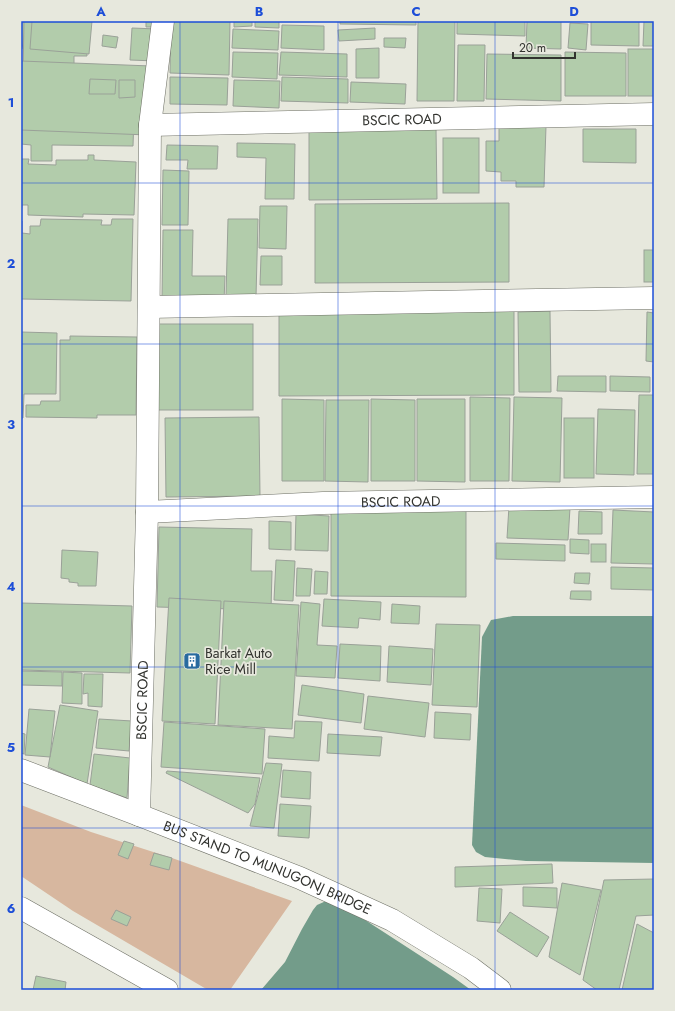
<svg xmlns="http://www.w3.org/2000/svg" width="675" height="1011" font-family="Jost,sans-serif">
<rect width="100%" height="100%" fill="#e7e8dd"/>
<!-- green -->
<path fill="#d7b79f" d="M 21,805 L 91,832 L 172,858 L 292,901 L 230,990 L 208,990 L 73,911 L 21,876 Z"/>
<!-- water -->
<g fill="#739c8a">
<path d="M 513,616 L 654,616 L 654,863 L 526,861 L 485,857 L 476,852 L 472,845 L 482,637 L 491,620 Z"/>
<path d="M 326,901 L 342,905 L 453,977 L 471,990 L 261,990 L 285,962 L 302,929 L 313,910 L 317,905 Z"/>
</g>
<!-- building -->
<g fill="#b2ccab" stroke="#9aa198">
<path d="M 21,21 L 26,22 L 22,49 L 21,49 Z"/>
<path d="M 24,21 L 86,21 L 87,56 L 74,56 L 74,76 L 86,77 L 86,115 L 134,116 L 133,146 L 52,145 L 52,161 L 31,161 L 31,145 L 21,144 L 21,76 L 23,75 Z"/>
<path d="M 32,21 L 92,21 L 89,54 L 30,49 Z"/>
<path d="M 146,21 L 161,22 L 161,27 L 146,27 Z"/>
<path d="M 171,21 L 230,21 L 229,75 L 170,73 Z"/>
<path d="M 234,21 L 252,21 L 252,26 L 234,27 Z"/>
<path d="M 255,21 L 279,21 L 279,28 L 255,27 Z"/>
<path d="M 340,21 L 416,21 L 416,25 L 340,24 Z"/>
<path d="M 418,21 L 455,21 L 454,101 L 417,101 Z"/>
<path d="M 457,21 L 525,21 L 525,36 L 457,34 Z"/>
<path d="M 527,21 L 561,21 L 561,49 L 526,48 Z"/>
<path d="M 591,21 L 639,21 L 639,46 L 591,45 Z"/>
<path d="M 644,21 L 654,21 L 654,46 L 643,46 Z"/>
<path d="M 570,23 L 588,24 L 586,50 L 568,48 Z"/>
<path d="M 282,25 L 324,26 L 324,50 L 281,48 Z"/>
<path d="M 132,28 L 157,29 L 156,61 L 130,60 Z"/>
<path d="M 375,28 L 375,39 L 339,41 L 338,30 Z"/>
<path d="M 233,29 L 279,31 L 278,50 L 232,48 Z"/>
<path d="M 103,35 L 118,37 L 116,48 L 102,46 Z"/>
<path d="M 384,38 L 406,38 L 405,48 L 384,47 Z"/>
<path d="M 458,45 L 485,45 L 484,101 L 457,101 Z"/>
<path d="M 379,48 L 379,78 L 356,78 L 356,49 Z"/>
<rect x="628" y="49" width="26" height="47"/>
<path d="M 233,52 L 278,53 L 277,79 L 232,77 Z"/>
<path d="M 281,52 L 347,54 L 347,77 L 279,75 Z"/>
<path d="M 565,52 L 626,53 L 626,96 L 565,96 Z"/>
<path d="M 487,54 L 561,55 L 561,101 L 486,99 Z"/>
<path d="M 21,61 L 151,66 L 148,135 L 21,130 Z"/>
<path d="M 170,77 L 228,78 L 227,105 L 170,104 Z"/>
<path d="M 282,77 L 348,79 L 348,103 L 281,101 Z"/>
<path d="M 90,79 L 116,80 L 115,94 L 89,94 Z"/>
<path d="M 119,80 L 135,80 L 135,97 L 119,98 Z"/>
<path d="M 234,80 L 280,81 L 279,108 L 233,106 Z"/>
<path d="M 351,82 L 406,84 L 405,104 L 350,102 Z"/>
<path d="M 499,125 L 546,126 L 544,187 L 516,187 L 516,181 L 501,181 L 501,172 L 486,171 L 486,141 L 499,141 Z"/>
<path d="M 436,128 L 437,199 L 309,200 L 309,129 Z"/>
<path d="M 583,129 L 636,129 L 636,163 L 583,162 Z"/>
<rect x="443" y="138" width="36" height="55"/>
<path d="M 237,143 L 295,144 L 294,199 L 265,199 L 266,158 L 237,157 Z"/>
<path d="M 167,145 L 218,146 L 217,169 L 187,169 L 188,160 L 166,160 Z"/>
<path d="M 88,155 L 94,155 L 94,160 L 136,162 L 134,215 L 83,214 L 83,217 L 28,215 L 28,205 L 22,205 L 21,214 L 21,159 L 29,159 L 28,164 L 56,165 L 56,160 L 88,160 Z"/>
<path d="M 163,170 L 189,171 L 188,225 L 162,225 Z"/>
<path d="M 509,203 L 509,282 L 315,283 L 315,204 Z"/>
<path d="M 260,206 L 287,206 L 286,249 L 259,248 Z"/>
<path d="M 41,219 L 102,220 L 101,225 L 111,225 L 112,219 L 133,219 L 131,301 L 21,299 L 21,221 L 22,221 L 22,233 L 30,234 L 30,226 L 40,226 Z"/>
<path d="M 228,219 L 258,219 L 256,297 L 226,297 Z"/>
<path d="M 163,230 L 193,230 L 192,276 L 225,276 L 224,301 L 162,300 Z"/>
<rect x="644" y="250" width="10" height="32"/>
<path d="M 261,256 L 282,256 L 282,285 L 260,285 Z"/>
<path d="M 514,307 L 514,395 L 279,396 L 279,308 Z"/>
<path d="M 550,311 L 551,392 L 519,392 L 518,312 Z"/>
<path d="M 647,312 L 654,313 L 654,362 L 646,361 Z"/>
<rect x="158" y="324" width="95" height="86"/>
<path d="M 21,332 L 57,333 L 56,394 L 24,394 L 23,418 L 21,418 Z"/>
<path d="M 70,336 L 137,337 L 136,415 L 97,415 L 97,418 L 26,417 L 26,405 L 40,405 L 41,401 L 60,401 L 60,340 L 70,340 Z"/>
<rect x="653" y="365" width="1" height="25"/>
<path d="M 558,376 L 606,376 L 606,392 L 557,391 Z"/>
<path d="M 610,376 L 650,377 L 650,392 L 610,391 Z"/>
<path d="M 639,395 L 654,395 L 654,474 L 637,474 Z"/>
<path d="M 470,397 L 510,398 L 509,481 L 470,481 Z"/>
<path d="M 514,397 L 562,398 L 560,482 L 512,481 Z"/>
<path d="M 282,399 L 324,400 L 324,481 L 282,481 Z"/>
<path d="M 371,399 L 415,400 L 415,481 L 371,481 Z"/>
<path d="M 417,399 L 465,399 L 465,482 L 417,481 Z"/>
<path d="M 326,400 L 369,400 L 368,482 L 325,481 Z"/>
<path d="M 598,409 L 635,410 L 634,475 L 596,474 Z"/>
<path d="M 259,417 L 260,496 L 166,497 L 165,418 Z"/>
<rect x="564" y="418" width="30" height="60"/>
<path d="M 509,506 L 570,508 L 568,540 L 507,538 Z"/>
<path d="M 331,507 L 466,508 L 466,597 L 331,596 Z"/>
<path d="M 613,510 L 654,512 L 654,564 L 611,563 Z"/>
<path d="M 579,511 L 602,512 L 602,534 L 578,534 Z"/>
<path d="M 296,514 L 329,516 L 328,551 L 295,550 Z"/>
<path d="M 269,521 L 291,522 L 291,550 L 269,549 Z"/>
<path d="M 159,527 L 252,529 L 251,571 L 272,571 L 271,610 L 157,607 Z"/>
<path d="M 570,539 L 589,540 L 589,554 L 570,553 Z"/>
<path d="M 496,543 L 565,545 L 565,561 L 496,559 Z"/>
<rect x="591" y="544" width="15" height="18"/>
<path d="M 62,550 L 98,552 L 96,586 L 78,586 L 78,583 L 69,582 L 69,579 L 61,578 Z"/>
<path d="M 276,560 L 295,561 L 293,601 L 274,600 Z"/>
<path d="M 611,567 L 654,568 L 654,590 L 611,589 Z"/>
<path d="M 297,568 L 312,569 L 310,596 L 296,596 Z"/>
<path d="M 315,571 L 328,572 L 327,594 L 314,594 Z"/>
<path d="M 575,573 L 590,573 L 589,584 L 574,583 Z"/>
<path d="M 571,591 L 591,591 L 591,600 L 570,599 Z"/>
<path d="M 169,598 L 221,601 L 215,724 L 162,721 Z"/>
<path d="M 324,599 L 381,602 L 380,620 L 359,618 L 358,628 L 322,626 Z"/>
<path d="M 224,601 L 299,605 L 292,729 L 218,725 Z"/>
<path d="M 301,602 L 320,604 L 317,645 L 337,646 L 335,678 L 296,676 Z"/>
<path d="M 21,603 L 132,606 L 130,673 L 21,670 Z"/>
<path d="M 392,604 L 420,606 L 419,624 L 391,623 Z"/>
<path d="M 436,624 L 480,625 L 477,707 L 432,705 Z"/>
<path d="M 340,644 L 381,646 L 380,681 L 338,678 Z"/>
<path d="M 389,646 L 433,649 L 431,685 L 387,682 Z"/>
<path d="M 21,671 L 62,672 L 62,686 L 21,685 Z"/>
<path d="M 63,672 L 82,673 L 82,704 L 62,703 Z"/>
<path d="M 84,674 L 103,674 L 102,707 L 88,706 L 88,693 L 83,694 Z"/>
<path d="M 302,685 L 364,694 L 361,723 L 298,715 Z"/>
<path d="M 368,696 L 429,703 L 425,737 L 364,729 Z"/>
<path d="M 60,705 L 98,711 L 87,784 L 48,767 Z"/>
<path d="M 29,709 L 55,711 L 50,757 L 25,755 Z"/>
<path d="M 435,712 L 471,714 L 470,740 L 434,738 Z"/>
<path d="M 99,719 L 132,721 L 129,751 L 96,748 Z"/>
<path d="M 295,721 L 322,722 L 319,761 L 268,758 L 269,736 L 294,738 Z"/>
<path d="M 164,722 L 265,729 L 262,774 L 161,767 Z"/>
<path d="M 21,733 L 25,734 L 24,754 L 21,753 Z"/>
<path d="M 328,734 L 382,737 L 380,756 L 327,753 Z"/>
<path d="M 94,754 L 130,758 L 127,798 L 90,785 Z"/>
<path d="M 266,763 L 282,764 L 274,828 L 250,826 Z"/>
<path d="M 283,770 L 311,772 L 310,799 L 281,797 Z"/>
<path d="M 167,771 L 260,778 L 255,804 L 248,813 L 166,773 Z"/>
<path d="M 280,804 L 311,806 L 309,838 L 278,836 Z"/>
<path d="M 124,841 L 134,844 L 128,859 L 118,855 Z"/>
<path d="M 154,853 L 172,858 L 169,870 L 150,865 Z"/>
<path d="M 552,864 L 553,883 L 455,887 L 455,867 Z"/>
<path d="M 654,879 L 654,915 L 636,916 L 619,990 L 597,990 L 583,980 L 604,880 Z"/>
<path d="M 562,883 L 601,890 L 580,975 L 549,957 Z"/>
<path d="M 523,887 L 557,888 L 557,908 L 523,906 Z"/>
<path d="M 479,888 L 502,889 L 500,923 L 477,921 Z"/>
<path d="M 116,910 L 131,917 L 127,926 L 111,919 Z"/>
<path d="M 510,912 L 549,937 L 537,957 L 497,931 Z"/>
<path d="M 637,924 L 654,933 L 654,990 L 622,990 Z"/>
<path d="M 36,976 L 66,982 L 65,990 L 33,990 Z"/>
</g>
<g fill="none" stroke-linecap="round" stroke-linejoin="round">
<!-- minor casing -->
<g stroke="#6e7066" stroke-width="23">
<g id="minor">
<path id="s1" d="M 150,125 L 654,114"/>
<path d="M 149,307 L 654,298"/>
<path id="s2" d="M 147,512 L 323,503 L 654,497"/>
<path id="s3" d="M 139,815 L 147,512 L 150,125 L 163,21"/>
</g>
</g>
<!-- major casing -->
<g stroke="#6e7066" stroke-width="23">
<g id="major">
<path id="s4" d="M 21,770 L 139,815 L 300,878 L 392,920 L 471,968 L 500,990"/>
</g>
</g>
<!-- highway casing -->
<g stroke="#6e7066" stroke-width="23">
<path id="highway" d="M 21,908 L 167,990"/>
</g>
<!-- minor -->
<use href="#minor" stroke="#fff" stroke-width="22"/>
<!-- major -->
<use href="#major" stroke="#fff" stroke-width="22"/>
<!-- highway -->
<use href="#highway" stroke="#fff" stroke-width="22"/>
</g>
<!-- grid -->
<path fill="none" stroke="#1d4ed8" stroke-width="1" stroke-opacity="0.55" d="M 180,21 L 180,990M 338,21 L 338,990M 495,21 L 495,990M 21,183 L 654,183M 21,344 L 654,344M 21,506 L 654,506M 21,667 L 654,667M 21,828 L 654,828"/>
<!-- icons -->
<defs>
<g id="building-square" transform="scale(0.9)"><rect x="-9" y="-9" width="18" height="18" rx="4" fill="#286a9f" stroke="#e7e8dd"/><path d="M-4-6H4V6H1V3H-1V6H-4ZM-2.5-4.3h1.7v1.8h-1.7ZM.8-4.3h1.7v1.8H.8ZM-2.5-1h1.7V.8h-1.7ZM.8-1h1.7V.8H.8Z" fill="#fff"/></g>
</defs>
<g fill-rule="evenodd">
<use href="#building-square" x="192" y="661"/>
</g>
<g text-anchor="middle" dominant-baseline="central" stroke-width="3.5" stroke-linejoin="round" paint-order="stroke">
<!-- street labels -->
<g font-size="14" fill="#32332f" stroke="#e7e8dd">
<text stroke="none"><textPath href="#s1" startOffset="252">BSCIC ROAD</textPath></text>
<text stroke="none"><textPath href="#s2" startOffset="254">BSCIC ROAD</textPath></text>
<text stroke="none"><textPath href="#s3" startOffset="115">BSCIC ROAD</textPath></text>
<text stroke="none"><textPath href="#s4" startOffset="265">BUS STAND TO MUNUGONJ BRIDGE</textPath></text>
</g>
<!-- poi labels -->
<g font-size="14" fill="#32332f" stroke="#e7e8dd" text-anchor="start">
<text x="205" y="653">Barkat Auto<tspan x="205" dy="16">Rice Mill</tspan></text>
</g>
</g>
<!-- border -->
<rect width="675" height="1011" fill="none" stroke="#e7e8dd" stroke-width="44"/>
<!-- scale -->
<path d="M513 52v6h62v-6" fill="none" stroke="#32332f" stroke-width="2"/>
<text x="519" y="52" font-size="12" fill="#32332f" stroke="#e7e8dd" stroke-width="3" paint-order="stroke">20 m</text>
<rect x="22" y="22" width="631" height="967" fill="none" stroke="#1d4ed8" stroke-width="1.5"/>
<g font-size="13" text-anchor="middle" font-weight="bold" fill="#1d4ed8">
<text x="101" y="16">A</text>
<text x="259" y="16">B</text>
<text x="416" y="16">C</text>
<text x="574" y="16">D</text>
<text x="11" y="107">1</text>
<text x="11" y="268">2</text>
<text x="11" y="429">3</text>
<text x="11" y="591">4</text>
<text x="11" y="752">5</text>
<text x="11" y="913">6</text>
</g>
</svg>
